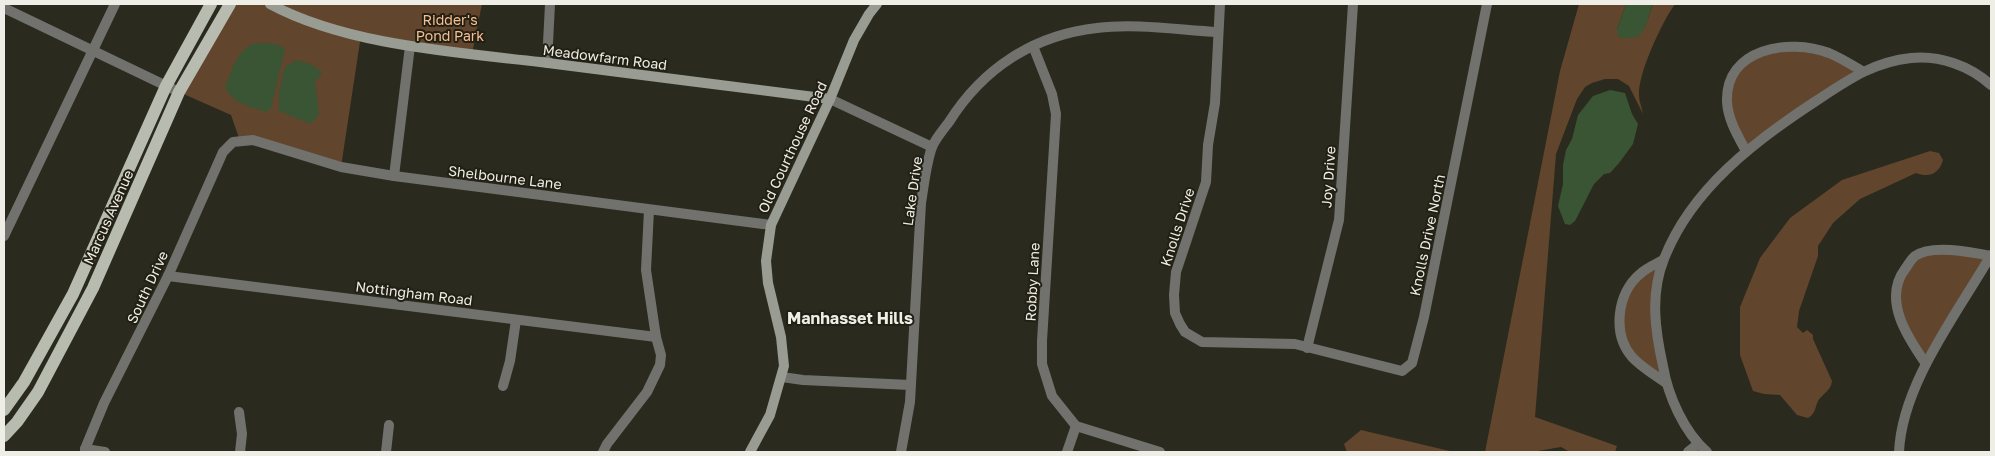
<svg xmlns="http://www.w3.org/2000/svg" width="1995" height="456" font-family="'Golos Text',sans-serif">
<rect width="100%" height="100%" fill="#2b2a1e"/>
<!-- green -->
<g fill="#62452d">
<path d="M 230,4 L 482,4 L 472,54 L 361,35 L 341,167 L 240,141 L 231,115 L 179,92 Z"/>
<path d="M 1579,4 L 1626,4 L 1617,29 L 1645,27 L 1653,4 L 1675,4 C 1662,22 1638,73 1639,95 C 1639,101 1642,108 1643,114 L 1629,86 L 1618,79 L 1605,79 L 1592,83 L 1585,87 L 1577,99 L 1556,154 L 1535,417 L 1617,446 L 1615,452 L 1570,452 L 1561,447 L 1532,452 L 1485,452 L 1560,71 Z"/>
<path d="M 1804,48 L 1862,71 L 1746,151 L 1736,133 L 1728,90 L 1748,58 Z"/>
<path d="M 1930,151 L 1939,153 L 1943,160 C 1939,174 1929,178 1916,173 L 1860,199 L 1833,223 L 1818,246 L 1818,256 L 1799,311 L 1797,327 L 1803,333 L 1807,330 L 1813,335 L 1813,339 L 1832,381 C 1831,391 1823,393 1818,401 C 1815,408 1815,414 1808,418 L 1797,415 L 1780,395 L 1764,394 L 1753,391 L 1740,355 L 1740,307 L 1760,258 L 1790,218 L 1842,180 Z"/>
<path d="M 1932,251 L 1991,256 L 1926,364 L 1899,316 L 1902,273 L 1914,256 Z"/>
<path d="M 1663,260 L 1657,287 L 1666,383 L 1633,357 L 1620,329 L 1627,289 Z"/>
<path d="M 1361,430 L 1454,452 L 1347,452 L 1344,444 Z"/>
</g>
<!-- water -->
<g fill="#395534">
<path d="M 1626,4 L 1653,4 C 1646,20 1647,41 1625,38 C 1623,38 1620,38 1618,36 L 1617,29 Z"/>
<path d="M 269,43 L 281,46 L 285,49 L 271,108 L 267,112 C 250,107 234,104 225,88 C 229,75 239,48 253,44 C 258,43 264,44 269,43 Z"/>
<path d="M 297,60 L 311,64 L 322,73 L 315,82 L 319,114 L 311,124 L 279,111 L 279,91 L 285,67 Z"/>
<path d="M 1610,90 L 1625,93 L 1632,114 L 1638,124 L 1633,144 L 1619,163 L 1610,173 L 1604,174 L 1594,184 L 1575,221 L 1570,225 L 1565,224 L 1558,206 L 1563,184 L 1563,165 L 1566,150 L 1572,139 L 1578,115 L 1593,96 Z"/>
</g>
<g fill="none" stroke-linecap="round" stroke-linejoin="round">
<!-- street -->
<g stroke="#71726d" stroke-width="10">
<path d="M 1220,4 L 1215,103 L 1208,145 L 1206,182 L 1176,272 L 1174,295 L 1175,313 L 1180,324 L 1185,332 L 1202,342 L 1295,344 L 1402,371 L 1412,363 L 1424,317 L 1487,4"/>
<path d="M 4,8 L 179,92"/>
<path d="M 1033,46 L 1052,94 L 1056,114 L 1042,341 L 1042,364 L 1052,396 L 1076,426 L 1160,452"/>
<path d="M 547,63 L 550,4"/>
<path d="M 830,99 L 932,147"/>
<path d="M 1746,151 C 1738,136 1728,120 1727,102 C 1725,48 1789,38 1829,53 C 1841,58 1852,65 1862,71"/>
<path d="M 394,176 L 410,46"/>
<path d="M 4,236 L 115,4"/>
<path d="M 1663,260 C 1656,264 1646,268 1640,274 C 1617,293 1612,334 1632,357 C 1641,367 1655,375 1666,383"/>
<path d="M 168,276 L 656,337"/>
<path d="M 1307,348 L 1339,220 L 1353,4"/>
<path d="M 1926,364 C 1908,338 1882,300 1905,269 C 1908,265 1911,259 1915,256 C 1932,244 1971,252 1991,256"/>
<path d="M 782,377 L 803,380 L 910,385"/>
<path d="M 503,386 L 510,361 L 516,320"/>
<path d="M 239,412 L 242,434 L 240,452"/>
<path d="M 85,449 L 105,452"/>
<path d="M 86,452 L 85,449 L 104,403 L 168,276 L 223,152 L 233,142 L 253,140 L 341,167 L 394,176 L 771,225"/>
<path d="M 386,452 L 389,425"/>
<path d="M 603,452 L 607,444 L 647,392 L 660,365 L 661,355 L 656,337 L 646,270 L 649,210"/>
<path d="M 901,452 L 910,402 L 921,203 C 924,185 926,164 932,147 C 936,138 943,130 949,122 C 983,68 1034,35 1097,28 C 1136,23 1179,30 1218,32"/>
<path d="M 1067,452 L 1076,426"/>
<path d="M 1688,452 L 1698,444"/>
<path d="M 1707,452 C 1684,432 1668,396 1663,366 C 1655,330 1650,294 1664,259 C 1691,189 1756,140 1816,101 C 1848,80 1873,62 1911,58 C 1940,55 1970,66 1991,85"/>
<path d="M 1899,452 C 1902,384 1957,314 1991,255"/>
</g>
<!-- secondary -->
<g stroke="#999c93" stroke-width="10">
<path d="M 270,4 C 346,45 455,52 540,62 C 637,74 733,87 830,99"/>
<path d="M 750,452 L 770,415 L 784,366 L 781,337 L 768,283 L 766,261 L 771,225 L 830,99 L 854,40 L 869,14 L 877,4"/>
</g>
<!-- primary -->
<g stroke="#b8bcb0" stroke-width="12">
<path d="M 4,410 L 24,382 L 73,294 L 166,86 L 211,4"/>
<path d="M 4,436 L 17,422 L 38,392 L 93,288 L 179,92 L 230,4"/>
</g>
</g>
<g text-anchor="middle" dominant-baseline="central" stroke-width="4" stroke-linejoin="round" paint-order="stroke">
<!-- park labels -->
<g font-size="14" fill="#fabf90" stroke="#222015">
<text x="450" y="19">Ridder's<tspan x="450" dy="16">Pond Park</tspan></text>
</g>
<!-- street labels -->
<g font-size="14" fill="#eeede6" stroke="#222015">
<text transform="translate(605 57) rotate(7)">Meadowfarm Road</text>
<text transform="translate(792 147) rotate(-65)">Old Courthouse Road</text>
<text transform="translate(505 177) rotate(7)">Shelbourne Lane</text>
<text transform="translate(1328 177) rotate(-86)">Joy Drive</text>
<text transform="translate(912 191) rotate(-82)">Lake Drive</text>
<text transform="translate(108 217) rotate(-66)">Marcus Avenue</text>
<text transform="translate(1177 227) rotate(-72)">Knolls Drive</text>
<text transform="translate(1427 235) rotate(-78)">Knolls Drive North</text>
<text transform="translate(1032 282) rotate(-87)">Robby Lane</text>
<text transform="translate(147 287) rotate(-65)">South Drive</text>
<text transform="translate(414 293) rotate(7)">Nottingham Road</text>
</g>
<!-- quarter labels -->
<g font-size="16" font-weight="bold" fill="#eeede6" stroke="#222015">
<text x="850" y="318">Manhasset Hills</text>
</g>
</g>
<!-- border -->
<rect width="1995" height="456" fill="none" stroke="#eeede6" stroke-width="10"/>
</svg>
